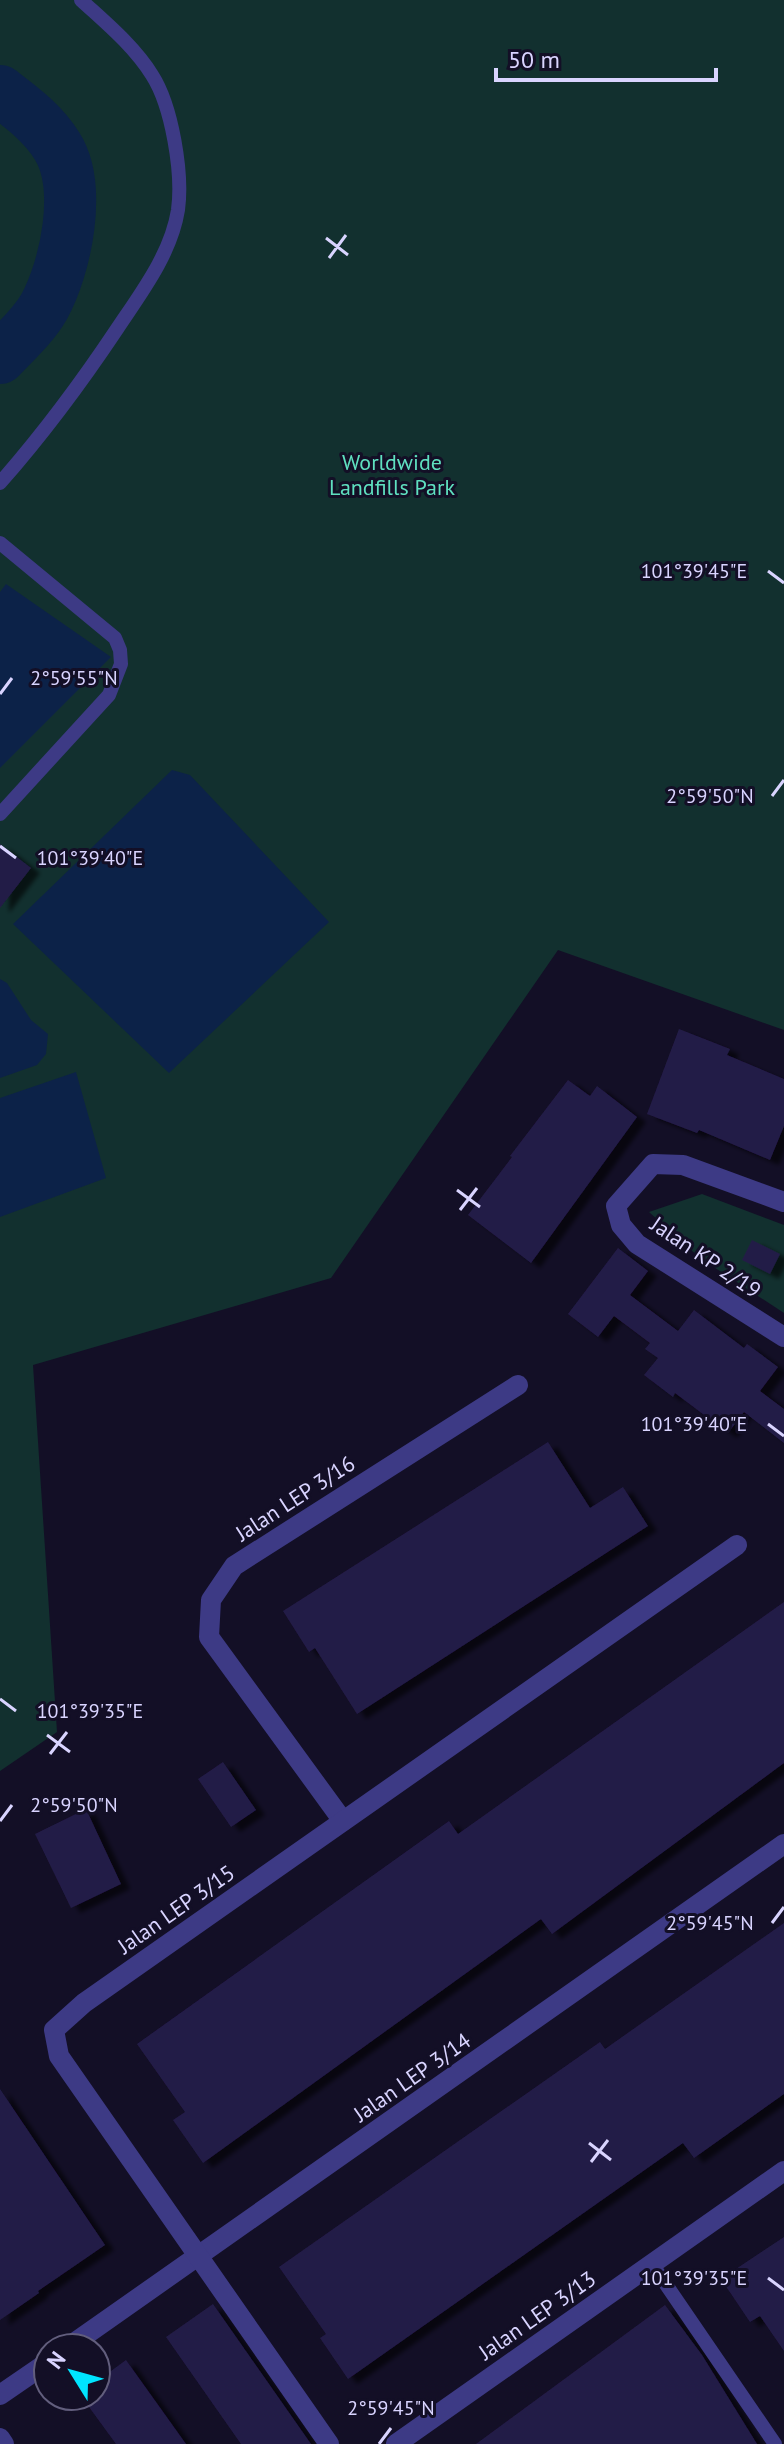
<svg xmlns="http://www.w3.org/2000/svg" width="784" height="2444" font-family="'PT Sans',sans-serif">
<defs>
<filter id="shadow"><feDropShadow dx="9" dy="5" stdDeviation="2" flood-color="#0009"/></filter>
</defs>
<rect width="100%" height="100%" fill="#130f26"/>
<!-- green -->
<g fill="#12302f">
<path d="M 0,0 L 784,0 L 784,1030 L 558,950 L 331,1278 L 33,1365 L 57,1732 L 0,1771 Z"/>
<path d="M 702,1194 L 784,1225 L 784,1313 L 700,1258 L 649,1212 Z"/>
</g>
<!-- water -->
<g fill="#0c2248">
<path d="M 6,584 L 111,657 L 0,768 L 0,592 Z"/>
<path d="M 172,770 L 190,775 L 329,922 L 169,1073 L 13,924 Z"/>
<path d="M 0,979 L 7,983 L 31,1020 L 48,1034 L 46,1054 L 37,1065 L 0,1078 Z"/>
<path d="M 76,1072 L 106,1178 L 0,1217 L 0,1098 Z"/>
</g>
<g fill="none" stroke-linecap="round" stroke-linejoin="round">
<!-- river -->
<path stroke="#0c2248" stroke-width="52" d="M 0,91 C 21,107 43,123 57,146 C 83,186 66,267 44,307 C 33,326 15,342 0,358"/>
</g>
<!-- building -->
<g fill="#241b47" filter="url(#shadow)">
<path d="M 0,844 L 31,868 L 0,908 Z"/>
<path d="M 679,1029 L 730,1049 L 727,1055 L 784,1079 L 784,1126 L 770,1160 L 699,1130 L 697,1133 L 647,1114 Z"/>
<path d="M 568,1080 L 590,1096 L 597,1086 L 637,1117 L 531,1263 L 468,1215 L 512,1157 L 510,1156 Z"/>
<path d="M 752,1240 L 780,1254 L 770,1274 L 742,1260 Z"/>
<path d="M 618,1248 L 648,1271 L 630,1295 L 678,1331 L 694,1310 L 744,1348 L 747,1344 L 778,1367 L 760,1391 L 784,1409 L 784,1443 L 744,1412 L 728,1433 L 675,1393 L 673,1397 L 644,1375 L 658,1358 L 645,1349 L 650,1343 L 614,1316 L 598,1337 L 568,1314 Z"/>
<path d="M 548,1442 L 590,1508 L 623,1487 L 648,1526 L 357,1714 L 315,1648 L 309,1652 L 283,1611 Z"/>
<path d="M 784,1602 L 784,1763 L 552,1934 L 541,1919 L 203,2163 L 173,2120 L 185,2112 L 137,2044 L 449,1821 L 458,1834 Z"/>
<path d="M 223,1762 L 256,1810 L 231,1827 L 198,1779 Z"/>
<path d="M 86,1809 L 121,1884 L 71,1908 L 35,1834 Z"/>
<path d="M 784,1923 L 784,2094 L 694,2158 L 683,2143 L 348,2379 L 320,2338 L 326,2334 L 279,2267 L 600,2042 L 605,2049 Z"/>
<path d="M 0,2089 L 105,2245 L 38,2291 L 39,2293 L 0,2320 Z"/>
<path d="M 784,2237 L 784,2351 L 760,2316 L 750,2322 L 721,2279 Z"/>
<path d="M 213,2304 L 311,2444 L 241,2444 L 166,2337 Z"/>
<path d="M 665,2305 L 702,2355 L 757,2444 L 476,2444 Z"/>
<path d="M 126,2360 L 186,2444 L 116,2444 L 81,2396 L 96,2396 L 96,2382 Z"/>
</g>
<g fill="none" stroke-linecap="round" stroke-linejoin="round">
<!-- lane -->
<g stroke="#3d3a85" stroke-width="14">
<path d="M 0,483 C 43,434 81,383 117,329 C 141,293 171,254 178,210 C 183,173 172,106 152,75 C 134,46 106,23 81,0"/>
<path d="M 0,543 L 115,638 L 120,650 L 121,664 L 109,695 L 0,814"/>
<path d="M 652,2264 L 775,2444"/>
</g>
<!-- street -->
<g stroke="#3d3a85" stroke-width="20">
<path d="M 784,1202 L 683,1165 L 653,1164 L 616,1206 L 621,1225 L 637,1244 L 784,1337"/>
<path d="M 343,1821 L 209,1637 L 211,1600 L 234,1566 L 518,1385"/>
<path d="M 67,2348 L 784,1844"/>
<path d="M 0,2395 L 48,2362"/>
<path d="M 0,2438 L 4,2444"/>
<path d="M 329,2444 L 59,2056 L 54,2030 L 84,2003 L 737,1545"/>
<path d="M 396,2444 L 784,2171"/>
</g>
</g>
<!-- ticks -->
<path fill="none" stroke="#d9d4ff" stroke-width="3" d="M 326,238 L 348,255M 329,258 L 346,235M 768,571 L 784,583M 0,694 L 12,678M 772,796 L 784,780M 0,846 L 16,858M 457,1190 L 480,1207M 460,1210 L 477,1188M 768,1424 L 784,1436M 0,1699 L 16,1711M 47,1735 L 70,1752M 50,1754 L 67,1732M 0,1821 L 12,1805M 772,1923 L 784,1907M 589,2143 L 611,2160M 591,2162 L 608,2140M 768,2278 L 784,2290M 379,2444 L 391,2428"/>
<g text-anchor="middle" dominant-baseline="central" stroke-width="6" stroke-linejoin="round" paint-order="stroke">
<!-- park labels -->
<g font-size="22" fill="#5fe0c0" stroke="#130f26">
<text x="392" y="462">Worldwide<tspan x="392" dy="25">Landfills Park</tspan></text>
</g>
<!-- street labels -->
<g font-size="22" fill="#d9d4ff" stroke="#130f26">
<text transform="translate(706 1257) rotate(34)">Jalan KP 2/19</text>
<text transform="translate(295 1498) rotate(-33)">Jalan LEP 3/16</text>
<text transform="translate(176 1909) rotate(-35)">Jalan LEP 3/15</text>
<text transform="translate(412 2077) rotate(-35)">Jalan LEP 3/14</text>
<text transform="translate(537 2315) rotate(-35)">Jalan LEP 3/13</text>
</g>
</g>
<g font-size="20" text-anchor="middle" fill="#d9d4ff" stroke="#130f26" stroke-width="6" stroke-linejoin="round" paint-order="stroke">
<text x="694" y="578">101°39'45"E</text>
<text x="74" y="685">2°59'55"N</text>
<text x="710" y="803">2°59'50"N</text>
<text x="90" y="865">101°39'40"E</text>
<text x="694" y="1431">101°39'40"E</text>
<text x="90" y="1718">101°39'35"E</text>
<text x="74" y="1812">2°59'50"N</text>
<text x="710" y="1930">2°59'45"N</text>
<text x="694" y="2285">101°39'35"E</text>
<text x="391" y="2415">2°59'45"N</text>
</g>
<!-- north arrow -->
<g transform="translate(72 2372) rotate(307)"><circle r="38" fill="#130f26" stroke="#625e7d" stroke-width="2"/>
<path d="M0-6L14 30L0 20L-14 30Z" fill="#00e5ff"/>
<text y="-12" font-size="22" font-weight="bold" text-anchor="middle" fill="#d9d4ff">N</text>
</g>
<!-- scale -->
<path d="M496 68v12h220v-12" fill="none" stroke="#d9d4ff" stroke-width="4"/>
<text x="508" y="68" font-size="24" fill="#d9d4ff" stroke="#130f26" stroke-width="6" paint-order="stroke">50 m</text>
</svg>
